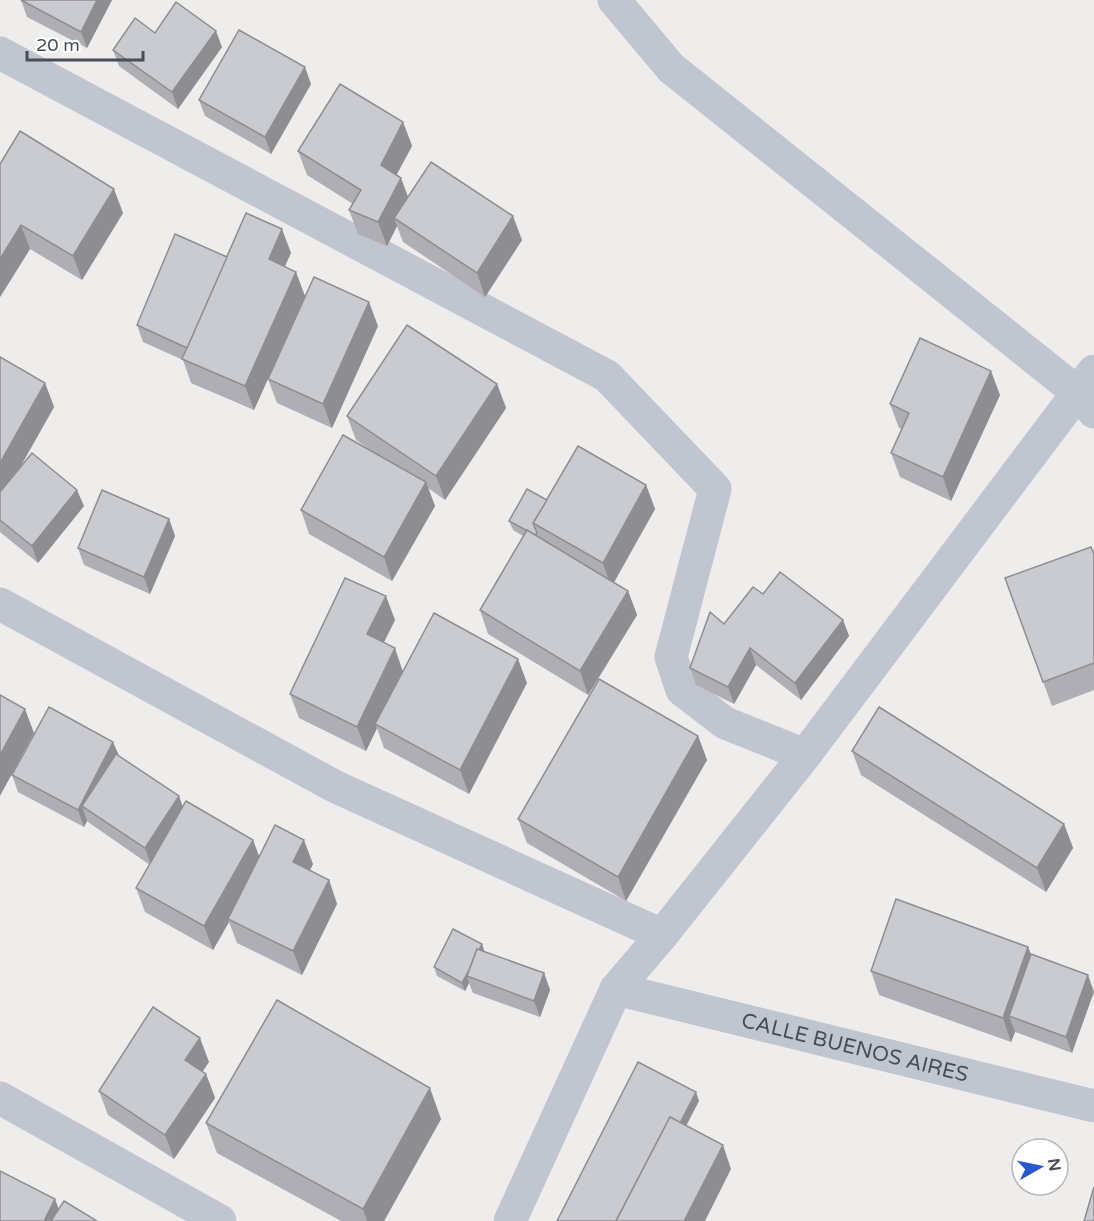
<svg xmlns="http://www.w3.org/2000/svg" width="1094" height="1221" font-family="'Varela Round',sans-serif">
<rect width="100%" height="100%" fill="#efecec"/>
<g fill="none" stroke-linecap="round" stroke-linejoin="round">
<!-- street -->
<g stroke="#c0c6d0" stroke-width="33">
<path d="M 614,0 L 671,68 L 1077,392 L 1094,412"/>
<path d="M 0,53 L 607,376 L 715,489 L 671,657 L 682,690 L 725,723 L 805,755"/>
<path d="M 0,604 L 336,787 L 662,935"/>
<path id="s1" d="M 616,989 L 1094,1106"/>
<path d="M 0,1098 L 220,1221"/>
<path d="M 510,1221 L 616,989 L 662,935 L 805,755 L 1094,371"/>
</g>
</g>
<!-- wall -->
<g fill="#aeaeb4">
<path d="M 21,0 L 112,0 L 87,48 L 27,17 Z"/>
<path d="M 222,47 L 178,109 L 119,66 L 113,50 Z"/>
<path d="M 311,84 L 271,154 L 205,116 L 199,100 Z"/>
<path d="M 403,122 L 412,146 L 396,175 L 408,197 L 522,240 L 485,297 L 403,242 L 397,226 L 387,246 L 358,234 L 349,210 L 353,204 L 307,175 L 298,151 Z"/>
<path d="M 0,164 L 123,213 L 82,280 L 30,249 L 0,297 Z"/>
<path d="M 291,253 L 285,266 L 305,296 L 254,410 L 191,383 L 183,360 L 143,342 L 137,325 L 227,257 Z"/>
<path d="M 378,326 L 332,428 L 277,403 L 268,379 Z"/>
<path d="M 0,357 L 45,383 L 54,407 L 20,467 L 84,506 L 38,563 L 0,532 Z"/>
<path d="M 497,384 L 506,408 L 445,500 L 428,488 L 435,506 L 392,581 L 309,534 L 301,510 L 376,454 L 356,440 L 347,416 Z"/>
<path d="M 1000,395 L 951,501 L 900,477 L 891,453 L 902,429 L 899,428 L 890,404 Z"/>
<path d="M 646,485 L 655,509 L 614,583 L 628,591 L 637,615 L 588,695 L 488,634 L 480,610 L 523,536 L 513,530 L 509,521 L 547,500 Z"/>
<path d="M 169,519 L 175,536 L 150,594 L 84,565 L 78,548 Z"/>
<path d="M 1094,554 L 1094,690 L 1052,706 L 1005,578 Z"/>
<path d="M 763,594 L 843,620 L 849,636 L 801,700 L 756,665 L 734,704 L 696,685 L 690,668 L 724,624 Z"/>
<path d="M 395,620 L 384,642 L 403,671 L 527,683 L 469,794 L 384,748 L 377,728 L 366,751 L 299,718 L 290,694 Z"/>
<path d="M 698,736 L 707,760 L 626,901 L 527,843 L 518,819 Z"/>
<path d="M 113,742 L 119,756 L 183,806 L 253,840 L 259,856 L 313,864 L 310,870 L 329,880 L 337,904 L 302,975 L 237,943 L 229,922 L 213,950 L 145,912 L 136,888 L 150,865 L 88,822 L 87,821 L 84,827 L 18,792 L 12,775 Z"/>
<path d="M 852,751 L 1064,824 L 1073,848 L 1046,892 L 861,775 Z"/>
<path d="M 1028,947 L 1031,954 L 1088,975 L 1072,1053 L 1015,1032 L 1011,1042 L 879,995 L 871,971 Z"/>
<path d="M 485,952 L 544,973 L 550,990 L 540,1017 L 473,993 L 469,983 L 465,991 L 437,976 L 434,967 Z"/>
<path d="M 209,1062 L 202,1072 L 206,1074 L 215,1098 L 174,1159 L 108,1115 L 99,1091 Z"/>
<path d="M 441,1119 L 384,1221 L 341,1221 L 217,1153 L 206,1123 Z"/>
</g>
<!-- shaded-wall -->
<g fill="#8d8d92">
<path d="M 97,0 L 112,0 L 87,48 L 81,32 Z"/>
<path d="M 216,31 L 222,47 L 178,109 L 172,92 Z"/>
<path d="M 305,67 L 311,84 L 271,154 L 265,137 Z"/>
<path d="M 403,122 L 412,146 L 389,189 L 381,165 Z"/>
<path d="M 401,178 L 410,202 L 394,218 L 397,226 L 387,246 L 378,222 Z"/>
<path d="M 114,189 L 123,213 L 82,280 L 73,256 Z"/>
<path d="M 513,216 L 522,240 L 485,297 L 477,273 Z"/>
<path d="M 21,225 L 30,249 L 0,297 L 0,259 Z"/>
<path d="M 282,229 L 291,253 L 277,283 L 269,259 Z"/>
<path d="M 296,272 L 305,296 L 254,410 L 245,386 Z"/>
<path d="M 369,302 L 378,326 L 332,428 L 323,404 Z"/>
<path d="M 991,371 L 1000,395 L 951,501 L 943,477 Z"/>
<path d="M 45,383 L 54,407 L 0,503 L 0,463 Z"/>
<path d="M 497,384 L 506,408 L 445,500 L 436,476 Z"/>
<path d="M 426,482 L 435,506 L 392,581 L 384,557 Z"/>
<path d="M 646,485 L 655,509 L 611,587 L 603,563 Z"/>
<path d="M 77,490 L 84,506 L 38,563 L 32,546 Z"/>
<path d="M 169,519 L 175,536 L 150,594 L 144,577 Z"/>
<path d="M 628,591 L 637,615 L 588,695 L 580,671 Z"/>
<path d="M 386,596 L 395,620 L 376,658 L 367,634 Z"/>
<path d="M 843,620 L 849,636 L 801,700 L 795,683 Z"/>
<path d="M 395,648 L 403,672 L 375,724 L 377,728 L 366,751 L 357,727 Z"/>
<path d="M 750,648 L 756,665 L 734,704 L 728,687 Z"/>
<path d="M 518,659 L 527,683 L 469,794 L 460,770 Z"/>
<path d="M 25,709 L 34,733 L 0,796 L 0,755 Z"/>
<path d="M 698,736 L 707,760 L 626,901 L 618,877 Z"/>
<path d="M 113,742 L 120,758 L 82,806 L 87,821 L 84,827 L 78,810 Z"/>
<path d="M 179,796 L 185,813 L 151,865 L 145,848 Z"/>
<path d="M 1064,824 L 1073,848 L 1046,892 L 1037,868 Z"/>
<path d="M 253,840 L 262,864 L 228,919 L 229,922 L 213,950 L 204,926 Z"/>
<path d="M 304,840 L 313,864 L 302,886 L 293,862 Z"/>
<path d="M 329,880 L 337,904 L 302,975 L 293,951 Z"/>
<path d="M 482,944 L 485,953 L 467,976 L 469,983 L 465,991 L 462,983 Z"/>
<path d="M 1028,947 L 1037,971 L 1009,1016 L 1015,1032 L 1011,1042 L 1003,1018 Z"/>
<path d="M 544,973 L 550,990 L 540,1017 L 534,1001 Z"/>
<path d="M 1088,975 L 1094,992 L 1072,1053 L 1066,1037 Z"/>
<path d="M 200,1038 L 209,1062 L 194,1084 L 185,1060 Z"/>
<path d="M 206,1074 L 215,1098 L 174,1159 L 165,1135 Z"/>
<path d="M 430,1088 L 441,1119 L 384,1221 L 367,1221 L 363,1209 Z"/>
<path d="M 696,1092 L 699,1101 L 637,1221 L 630,1221 Z"/>
<path d="M 723,1145 L 731,1169 L 705,1221 L 684,1221 Z"/>
<path d="M 55,1199 L 61,1215 L 58,1221 L 44,1221 Z"/>
</g>
<!-- building -->
<g fill="#cacad1" stroke="#8d8d92" stroke-width="1.5">
<path d="M 21,0 L 97,0 L 81,32 Z"/>
<path d="M 176,2 L 216,31 L 172,92 L 113,50 L 135,18 L 155,33 Z"/>
<path d="M 239,30 L 305,67 L 265,137 L 199,100 Z"/>
<path d="M 340,84 L 403,122 L 381,165 L 401,178 L 378,222 L 349,210 L 361,190 L 298,151 Z"/>
<path d="M 20,131 L 114,189 L 73,256 L 21,225 L 0,259 L 0,164 Z"/>
<path d="M 431,162 L 513,216 L 477,273 L 394,218 Z"/>
<path d="M 246,213 L 282,229 L 269,259 L 296,272 L 245,386 L 182,359 Z"/>
<path d="M 175,234 L 227,257 L 187,348 L 137,325 Z"/>
<path d="M 314,277 L 369,302 L 323,404 L 268,379 Z"/>
<path d="M 407,325 L 497,384 L 436,476 L 347,416 Z"/>
<path d="M 920,338 L 991,371 L 943,477 L 891,453 L 909,413 L 890,404 Z"/>
<path d="M 0,357 L 45,383 L 0,463 Z"/>
<path d="M 343,435 L 426,482 L 384,557 L 301,510 Z"/>
<path d="M 578,446 L 646,485 L 603,563 L 533,523 Z"/>
<path d="M 32,453 L 77,490 L 32,546 L 0,520 L 0,492 Z"/>
<path d="M 527,489 L 547,500 L 533,523 L 537,533 L 535,535 L 509,521 Z"/>
<path d="M 102,490 L 169,519 L 144,577 L 78,548 Z"/>
<path d="M 527,530 L 628,591 L 580,671 L 480,610 Z"/>
<path d="M 1091,547 L 1094,554 L 1094,663 L 1043,682 L 1005,578 Z"/>
<path d="M 780,572 L 843,620 L 795,683 L 750,648 L 728,687 L 690,668 L 710,612 L 724,624 L 753,587 L 763,594 Z"/>
<path d="M 345,578 L 386,596 L 367,634 L 395,648 L 357,727 L 290,694 Z"/>
<path d="M 434,613 L 518,659 L 460,770 L 375,724 Z"/>
<path d="M 599,679 L 698,736 L 618,877 L 518,819 Z"/>
<path d="M 0,695 L 25,709 L 0,755 Z"/>
<path d="M 49,707 L 113,742 L 78,810 L 12,775 Z"/>
<path d="M 879,707 L 1064,824 L 1037,868 L 852,751 Z"/>
<path d="M 116,754 L 179,796 L 145,848 L 82,806 Z"/>
<path d="M 186,801 L 253,840 L 204,926 L 136,888 Z"/>
<path d="M 275,825 L 304,840 L 293,862 L 329,880 L 293,951 L 228,919 Z"/>
<path d="M 896,899 L 1028,947 L 1003,1018 L 871,971 Z"/>
<path d="M 453,929 L 482,944 L 479,950 L 477,949 L 470,968 L 462,983 L 434,967 Z"/>
<path d="M 477,949 L 544,973 L 534,1001 L 467,976 Z"/>
<path d="M 1031,954 L 1088,975 L 1066,1037 L 1009,1016 Z"/>
<path d="M 277,1000 L 430,1088 L 363,1209 L 206,1123 Z"/>
<path d="M 153,1007 L 200,1038 L 185,1060 L 206,1074 L 165,1135 L 99,1091 Z"/>
<path d="M 638,1062 L 696,1092 L 680,1123 L 670,1117 L 616,1221 L 557,1221 Z"/>
<path d="M 670,1117 L 723,1145 L 684,1221 L 616,1221 Z"/>
<path d="M 0,1171 L 55,1199 L 44,1221 L 0,1221 Z"/>
<path d="M 1094,1187 L 1094,1221 L 1084,1221 Z"/>
<path d="M 64,1201 L 97,1221 L 51,1221 Z"/>
</g>
<g text-anchor="middle" dominant-baseline="central" stroke-width="4.5" stroke-linejoin="round" paint-order="stroke">
<!-- street labels -->
<g font-size="21" fill="#464d58" stroke="#fff">
<text stroke="none"><textPath href="#s1" startOffset="246">CALLE BUENOS AIRES</textPath></text>
</g>
</g>
<!-- north arrow -->
<g transform="translate(1040 1167) rotate(81)"><circle r="28" fill="#ffffff" stroke="#b5b8bc" stroke-width="1.5"/>
<path d="M0-4.5L10 22L0 15L-10 22Z" fill="#2758ce"/>
<text y="-9" font-size="16" font-weight="bold" text-anchor="middle" fill="#464d58">N</text>
</g>
<!-- scale -->
<path d="M27 51v9h116v-9" fill="none" stroke="#464d58" stroke-width="3"/>
<text x="36" y="51" font-size="18" fill="#464d58" stroke="#ffffff" stroke-width="4.5" paint-order="stroke">20 m</text>
</svg>
